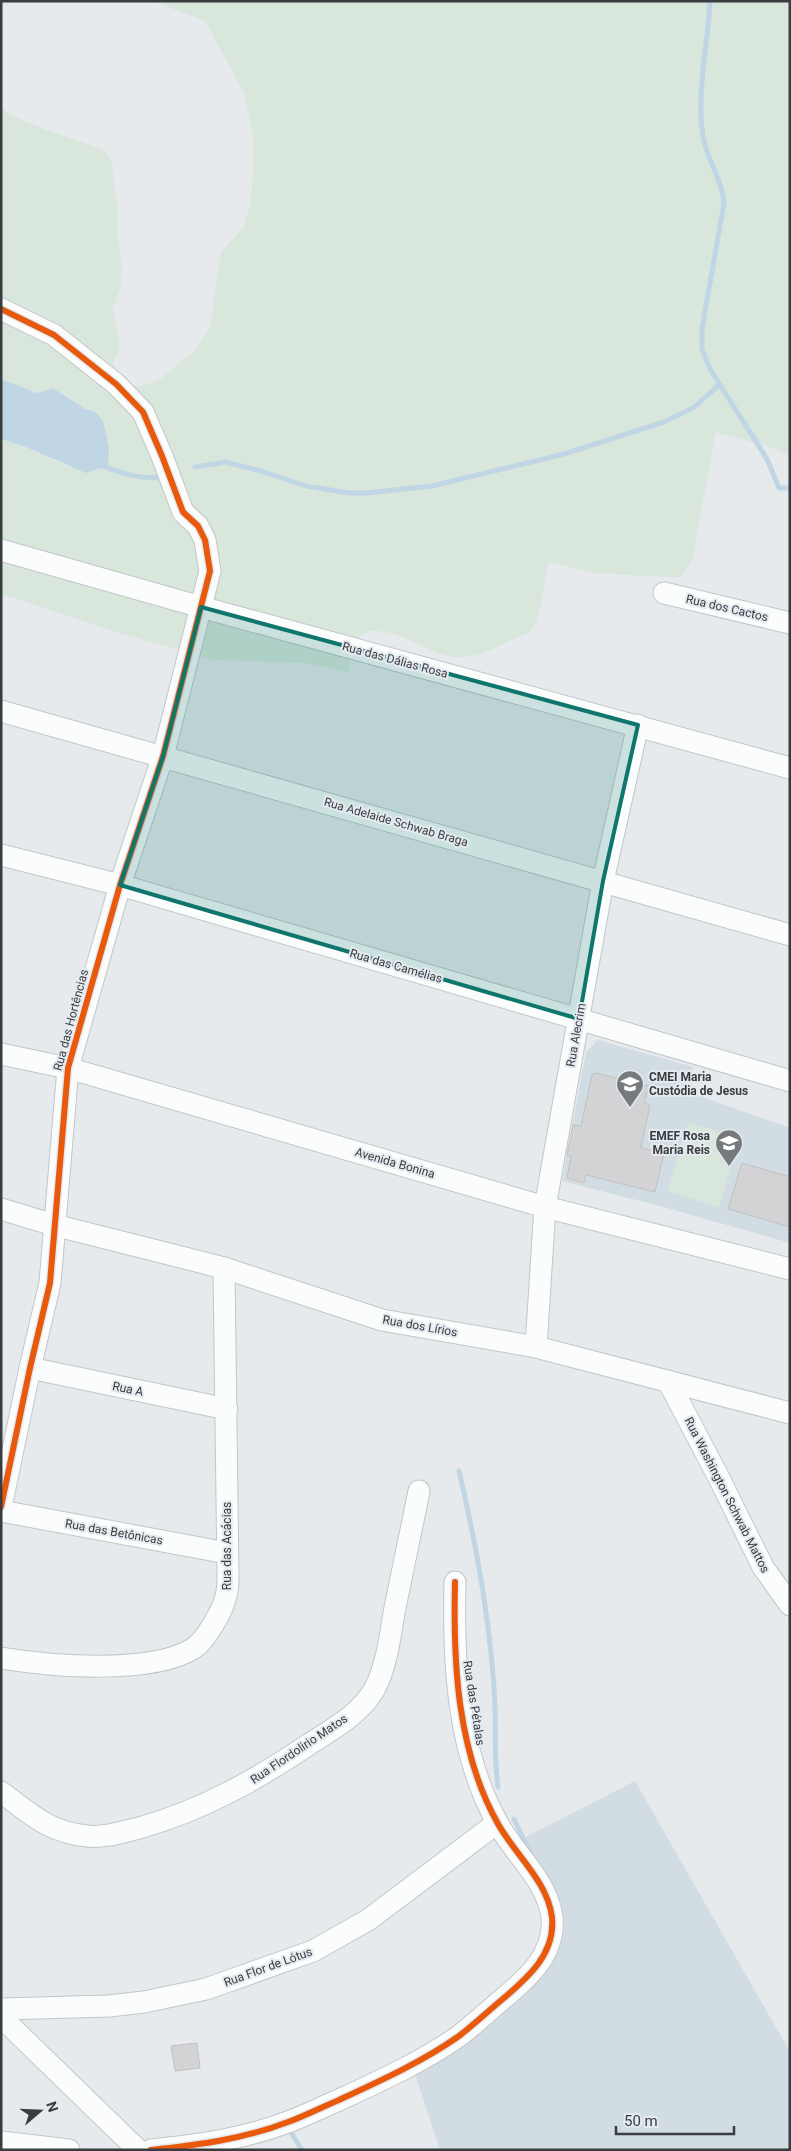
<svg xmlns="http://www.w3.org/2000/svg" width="791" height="2151" font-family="Roboto,sans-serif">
<rect width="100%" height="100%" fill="#e6eaed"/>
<!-- built -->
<g fill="#d2dce3">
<path d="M 598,1040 L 693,1067 L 688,1092 L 790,1128 L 790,1243 L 660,1206 L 562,1181 L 586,1052 Z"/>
<path d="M 635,1781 L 790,2052 L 790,2150 L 440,2150 L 413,2068 L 553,1957 L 563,1938 L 564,1919 L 559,1900 L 524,1838 Z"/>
</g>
<!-- green -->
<g fill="#d8e6dc">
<path d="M 152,1 L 790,1 L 790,455 L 770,447 L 716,432 L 692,561 L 681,578 L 594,573 L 549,562 L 537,622 C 531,635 521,635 510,641 C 493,649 474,659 455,657 C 430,655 401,629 372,631 C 364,631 358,639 353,643 L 348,672 L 306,663 L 214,660 L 123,634 L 15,598 L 1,595 L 1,439 L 26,447 L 71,468 L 109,448 L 96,412 L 85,409 L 53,388 L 37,393 L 1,379 L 1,108 C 33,130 72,136 107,152 L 112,164 L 118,217 L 117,235 L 122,268 L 121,286 L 113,310 L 120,347 L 113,363 L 122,381 L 133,386 L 142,386 L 161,379 L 195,350 L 210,328 L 221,252 L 244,227 L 251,202 L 253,172 L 253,137 L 244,93 L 205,21 Z"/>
<path d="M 688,1122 L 740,1138 L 719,1207 L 668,1191 Z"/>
</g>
<!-- water -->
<path fill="#c0d6e4" d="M 1,379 L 37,393 L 53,388 L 85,409 L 96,412 L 103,421 L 109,448 L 108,466 L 86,473 L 26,447 L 1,439 Z"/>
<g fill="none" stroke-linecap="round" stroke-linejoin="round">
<!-- stream -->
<g stroke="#c0d6e4" stroke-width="5">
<path d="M 710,1 C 708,46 696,92 703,137 C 707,160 722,179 724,203 L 702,329 L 702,349 L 710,369 L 767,459 L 779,488 L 790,488"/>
<path d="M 100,465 C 121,473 141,480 164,477"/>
<path d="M 195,467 L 226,462 L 261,471 L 306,486 L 349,493 L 366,493 L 432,486 L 564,454 L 664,422 L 693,408 L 720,384"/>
<path d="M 459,1471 C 476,1543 489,1614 494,1688 C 497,1721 493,1754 498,1787"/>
<path d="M 514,1819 L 531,1855"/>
<path d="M 289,2129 L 302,2150"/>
</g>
</g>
<!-- building -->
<g fill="#d3d3d5" stroke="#c1c1c2">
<path d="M 596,1073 L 649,1086 L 644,1103 L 650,1105 L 641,1148 L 664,1153 L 655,1192 L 586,1175 L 584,1183 L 567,1178 L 571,1156 L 567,1155 L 573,1125 L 581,1126 L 592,1075 Z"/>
<path d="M 742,1163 L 790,1177 L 790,1227 L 728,1209 Z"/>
<path d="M 197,2043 L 200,2068 L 175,2071 L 171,2046 Z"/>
</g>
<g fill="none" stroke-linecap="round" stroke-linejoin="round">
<!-- minor casing -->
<g stroke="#c3c6c9" stroke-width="23">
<g id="minor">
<path d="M 1,309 L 54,335 L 116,384 L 143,412 L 162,456 L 183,512 L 198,526 L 205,540 L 210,571 L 163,756 L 120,885 L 68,1068 L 50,1283 L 30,1368 L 1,1507"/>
<path d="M 1,550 L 201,607 L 790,768"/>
<path d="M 664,593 L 790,623"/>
<path d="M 1,711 L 790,935"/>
<path d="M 1,855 L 120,885 L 790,1081"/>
<path d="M 1,1054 L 68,1068 L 545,1207 L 790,1269"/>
<path d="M 1,1209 L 54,1225 L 224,1268 L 382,1320 L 536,1347 L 790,1413"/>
<path d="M 536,1347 L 545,1207 L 603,881 L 638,725"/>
<path d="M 30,1368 L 227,1409"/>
<path d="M 668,1381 L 719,1478 L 763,1567 L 790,1605"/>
<path d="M 1,1511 L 227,1553"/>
<path d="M 1,1658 C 50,1666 152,1675 194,1648 C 206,1640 223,1610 226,1596 C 228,1590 228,1583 228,1577 L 224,1268"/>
<path d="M 1,1792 C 31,1814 48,1832 87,1836 C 105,1838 122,1832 139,1828 C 203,1810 256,1780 311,1743 C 333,1729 360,1714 374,1690 C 386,1668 390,1638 394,1613 C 402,1572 411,1532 419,1491"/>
<path d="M 1,2009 L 109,2006 L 144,2002 L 206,1989 L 313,1951 L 368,1920 L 497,1823"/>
<path d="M 1,2017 L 138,2150"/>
<path d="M 1,2142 L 69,2150"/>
<path d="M 151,2150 C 198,2145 244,2139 288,2122 C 305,2116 322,2107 339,2100 C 380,2081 422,2062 459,2036 C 472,2026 485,2014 498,2003 C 524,1981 556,1956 552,1917 C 547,1880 514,1854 497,1822 C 457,1750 453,1662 455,1582"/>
</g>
</g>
<!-- minor -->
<use href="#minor" stroke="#fbfcfc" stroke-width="21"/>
<!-- cycleway casing -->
<g stroke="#e3eaf0" stroke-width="9">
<g id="cycleway">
<path d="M 1,309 L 54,335 L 116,384 L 143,412 L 162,456 L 183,512 L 198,526 L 205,540 L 210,571 L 163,756 L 120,885 L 68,1068 L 50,1283 L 30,1368 L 1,1507"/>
<path d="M 151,2150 C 198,2145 244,2139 288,2122 C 305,2116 322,2107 339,2100 C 380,2081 422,2062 459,2036 C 472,2026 485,2014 498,2003 C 524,1981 556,1956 552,1917 C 547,1880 514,1854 497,1822 C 457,1750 453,1662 455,1582"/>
</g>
</g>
<!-- cycleway -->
<use href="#cycleway" stroke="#e8590c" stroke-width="6"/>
</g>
<!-- marked area -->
<path fill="#0f766e" fill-opacity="0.2" stroke="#0f766e" stroke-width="4" stroke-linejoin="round" d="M 201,607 L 638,725 L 603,881 L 579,1019 L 120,885 L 163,756 Z"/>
<!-- icons -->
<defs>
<g id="school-pin" transform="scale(1.4375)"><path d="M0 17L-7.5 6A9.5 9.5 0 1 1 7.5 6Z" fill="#767a7c" stroke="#e3eaf0"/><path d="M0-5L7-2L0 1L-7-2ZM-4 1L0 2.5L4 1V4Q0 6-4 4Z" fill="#fff"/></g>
</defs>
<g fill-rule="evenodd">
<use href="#school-pin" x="630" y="1084"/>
<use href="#school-pin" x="729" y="1143"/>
</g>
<g text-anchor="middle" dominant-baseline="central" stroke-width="4" stroke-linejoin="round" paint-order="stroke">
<!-- street labels -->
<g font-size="12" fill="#3a3d3f" stroke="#e3eaf0">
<text transform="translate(727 608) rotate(13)">Rua dos Cactos</text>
<text transform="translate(395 660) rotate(15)">Rua das Dálias Rosa</text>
<text transform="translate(396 822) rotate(16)">Rua Adelaide Schwab Braga</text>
<text transform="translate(396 966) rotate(16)">Rua das Camélias</text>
<text transform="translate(71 1020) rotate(-75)">Rua das Hortências</text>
<text transform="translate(576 1035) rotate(-80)">Rua Alecrim</text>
<text transform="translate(395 1163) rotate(16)">Avenida Bonina</text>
<text transform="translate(420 1326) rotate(10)">Rua dos Lírios</text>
<text transform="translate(128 1389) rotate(12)">Rua A</text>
<text transform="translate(727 1495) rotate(63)">Rua Washington Schwab Mattos</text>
<text transform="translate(114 1532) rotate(10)">Rua das Betônicas</text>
<text transform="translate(227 1546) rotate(-90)">Rua das Acácias</text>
<text transform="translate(474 1703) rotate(81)">Rua das Pétalas</text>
<text transform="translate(299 1749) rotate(-34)">Rua Flordolirio Matos</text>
<text transform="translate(268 1967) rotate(-20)">Rua Flor de Lótus</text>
</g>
<!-- poi labels -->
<g font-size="12" font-weight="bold" fill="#3a3d3f" stroke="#e3eaf0" text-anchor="start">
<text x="649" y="1077">CMEI Maria<tspan x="649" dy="14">Custódia de Jesus</tspan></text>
<text x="710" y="1136" text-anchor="end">EMEF Rosa<tspan x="710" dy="14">Maria Reis</tspan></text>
</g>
</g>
<!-- border -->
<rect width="791" height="2151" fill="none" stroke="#3a3d3f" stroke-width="5"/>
<!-- north arrow -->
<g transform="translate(40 2111) rotate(71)" stroke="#e3eaf0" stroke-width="4" paint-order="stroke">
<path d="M0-4L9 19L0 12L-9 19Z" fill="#3a3d3f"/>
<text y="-8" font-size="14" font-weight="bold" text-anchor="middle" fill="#3a3d3f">N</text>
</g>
<!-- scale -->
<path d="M616 2126v8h118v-8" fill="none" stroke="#3a3d3f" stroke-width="2.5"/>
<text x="624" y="2126" font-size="15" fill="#3a3d3f" stroke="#e3eaf0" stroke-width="4" paint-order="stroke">50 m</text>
</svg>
